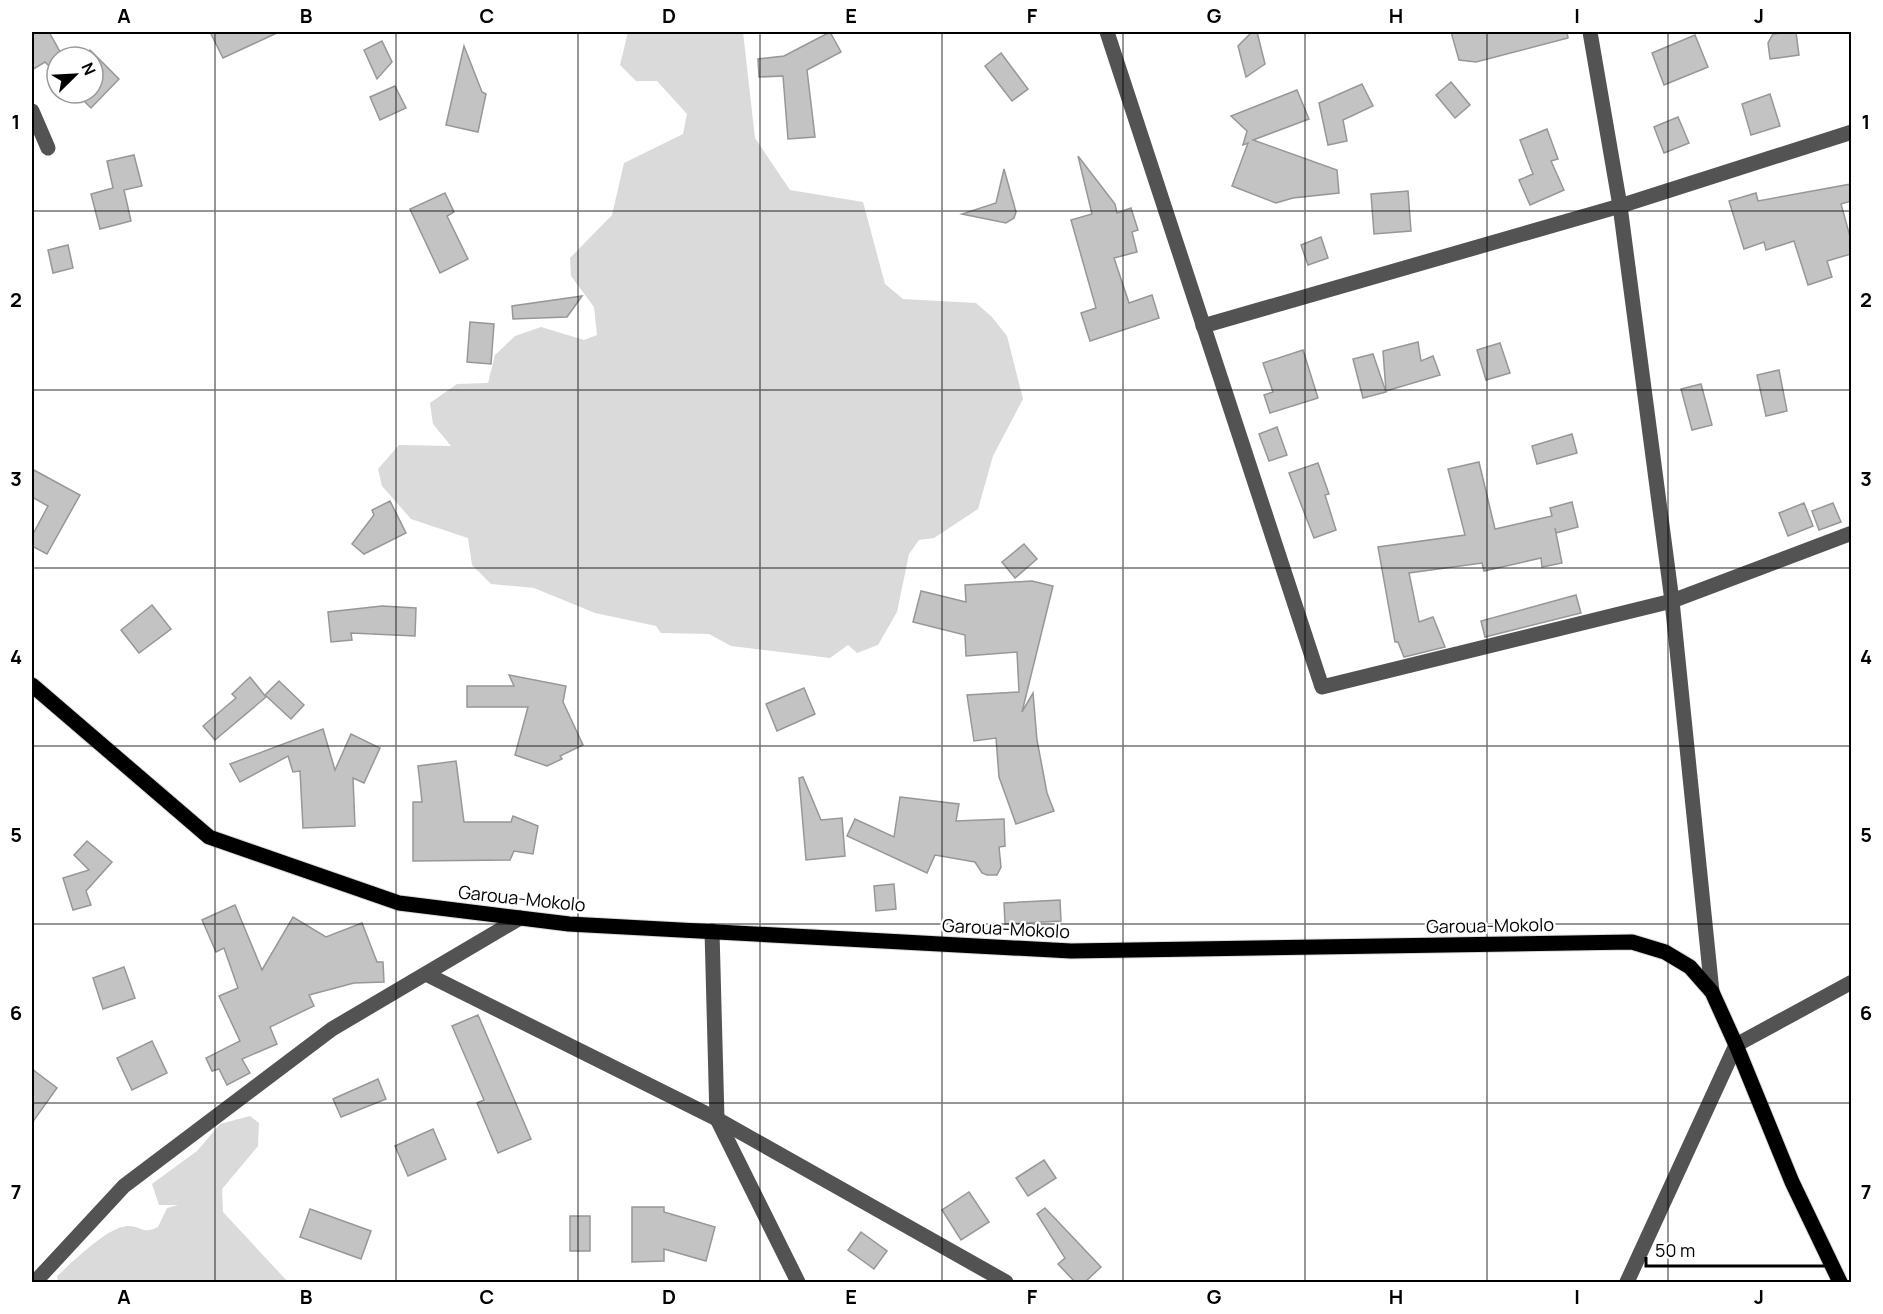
<svg xmlns="http://www.w3.org/2000/svg" width="1883" height="1314" font-family="Manrope,sans-serif">
<rect width="100%" height="100%" fill="#fff"/>
<!-- green -->
<g fill="#dadada">
<path d="M 628,32 L 743,32 L 755,138 L 790,190 L 863,202 L 885,284 L 903,299 L 976,303 L 992,317 L 1007,336 L 1023,399 L 993,456 L 978,509 L 934,538 L 919,540 L 909,554 L 897,612 L 878,645 L 857,653 L 848,645 L 830,658 L 731,646 L 709,634 L 661,633 L 656,626 L 595,613 L 534,588 L 491,584 L 472,565 L 468,538 L 411,519 L 382,486 L 378,469 L 399,445 L 451,446 L 433,424 L 430,403 L 457,384 L 488,383 L 495,355 L 515,336 L 541,327 L 584,340 L 597,335 L 594,307 L 571,276 L 570,258 L 612,215 L 624,163 L 683,134 L 687,114 L 657,81 L 636,81 L 620,65 Z"/>
<path d="M 250,1116 L 259,1123 L 258,1146 L 222,1189 L 223,1212 L 288,1282 L 58,1282 L 57,1276 C 73,1262 106,1228 127,1226 C 141,1225 141,1235 158,1227 L 167,1208 L 178,1205 L 159,1205 L 152,1184 L 197,1151 L 220,1124 Z"/>
</g>
<!-- building -->
<g fill="#c3c3c3" stroke="#979797" stroke-width="1.5">
<path d="M 32,32 L 49,32 L 63,57 L 57,57 L 57,74 L 45,62 L 32,70 Z"/>
<path d="M 210,32 L 279,32 L 223,58 Z"/>
<path d="M 830,32 L 841,52 L 807,70 L 815,137 L 788,139 L 783,76 L 759,77 L 758,59 L 784,56 Z"/>
<path d="M 1252,32 L 1257,32 L 1265,64 L 1246,77 L 1238,46 Z"/>
<path d="M 1451,32 L 1567,32 L 1568,38 L 1476,62 L 1459,60 Z"/>
<path d="M 1789,32 L 1796,32 L 1799,55 L 1770,59 L 1768,43 L 1773,34 Z"/>
<path d="M 1695,35 L 1708,67 L 1664,85 L 1652,53 Z"/>
<path d="M 382,41 L 392,62 L 377,79 L 364,50 Z"/>
<path d="M 464,46 L 482,92 L 486,94 L 478,132 L 446,125 Z"/>
<path d="M 90,50 L 119,79 L 91,108 L 76,93 L 93,93 L 93,57 L 84,57 Z"/>
<path d="M 1001,53 L 1028,89 L 1012,101 L 985,66 Z"/>
<path d="M 1451,82 L 1470,105 L 1455,118 L 1436,95 Z"/>
<path d="M 1362,84 L 1373,106 L 1343,120 L 1347,141 L 1328,145 L 1319,103 Z"/>
<path d="M 395,86 L 406,108 L 380,120 L 370,97 Z"/>
<path d="M 1297,90 L 1309,119 L 1253,140 L 1337,170 L 1339,193 L 1293,198 L 1276,203 L 1232,186 L 1248,143 L 1243,145 L 1247,131 L 1231,116 Z"/>
<path d="M 1770,94 L 1780,126 L 1751,135 L 1742,104 Z"/>
<path d="M 1678,117 L 1689,143 L 1664,153 L 1654,127 Z"/>
<path d="M 1547,129 L 1558,159 L 1551,161 L 1564,190 L 1530,205 L 1519,180 L 1533,174 L 1520,140 Z"/>
<path d="M 134,155 L 142,186 L 124,190 L 131,221 L 100,229 L 91,194 L 113,188 L 107,161 Z"/>
<path d="M 1078,156 L 1115,204 L 1117,213 L 1131,208 L 1138,230 L 1132,232 L 1137,252 L 1114,258 L 1129,303 L 1152,295 L 1159,318 L 1090,341 L 1081,313 L 1096,308 L 1071,220 L 1092,214 Z"/>
<path d="M 1004,169 L 1016,212 L 1014,218 L 1006,223 L 962,214 L 996,203 Z"/>
<path d="M 1851,184 L 1851,201 L 1841,204 L 1851,240 L 1851,254 L 1827,261 L 1832,277 L 1808,285 L 1794,241 L 1766,250 L 1764,242 L 1744,249 L 1729,201 L 1756,193 L 1758,201 Z"/>
<path d="M 1408,191 L 1411,231 L 1374,234 L 1371,194 Z"/>
<path d="M 445,193 L 454,212 L 447,216 L 468,259 L 440,273 L 410,209 Z"/>
<path d="M 1321,237 L 1328,258 L 1308,265 L 1301,245 Z"/>
<path d="M 68,245 L 73,268 L 53,273 L 48,250 Z"/>
<path d="M 582,296 L 567,317 L 513,319 L 512,306 Z"/>
<path d="M 470,322 L 494,324 L 491,364 L 467,362 Z"/>
<path d="M 1418,342 L 1421,361 L 1433,356 L 1440,375 L 1386,391 L 1383,351 Z"/>
<path d="M 1500,343 L 1510,373 L 1486,380 L 1477,350 Z"/>
<path d="M 1303,350 L 1318,398 L 1270,413 L 1264,395 L 1273,392 L 1263,363 Z"/>
<path d="M 1373,354 L 1386,392 L 1363,398 L 1353,359 Z"/>
<path d="M 1779,370 L 1787,411 L 1766,416 L 1757,375 Z"/>
<path d="M 1701,384 L 1712,425 L 1692,430 L 1681,389 Z"/>
<path d="M 1277,427 L 1287,455 L 1269,461 L 1259,434 Z"/>
<path d="M 1572,434 L 1577,453 L 1537,464 L 1532,446 Z"/>
<path d="M 1479,462 L 1495,529 L 1552,516 L 1550,508 L 1572,502 L 1578,527 L 1556,533 L 1555,528 L 1562,563 L 1542,567 L 1541,558 L 1484,571 L 1482,563 L 1409,573 L 1419,622 L 1433,617 L 1445,647 L 1404,657 L 1398,642 L 1395,642 L 1378,547 L 1465,535 L 1448,469 Z"/>
<path d="M 1318,463 L 1329,494 L 1325,495 L 1336,530 L 1314,538 L 1289,473 Z"/>
<path d="M 32,469 L 80,495 L 47,554 L 32,546 L 32,536 L 48,506 L 32,497 Z"/>
<path d="M 390,501 L 406,533 L 364,554 L 352,544 L 374,515 L 372,510 Z"/>
<path d="M 1804,503 L 1813,526 L 1788,536 L 1779,513 Z"/>
<path d="M 1833,503 L 1841,522 L 1819,530 L 1812,511 Z"/>
<path d="M 1024,544 L 1037,559 L 1015,578 L 1002,562 Z"/>
<path d="M 1032,581 L 1053,586 L 1022,712 L 1033,693 L 1037,740 L 1047,793 L 1054,811 L 1016,824 L 999,777 L 996,738 L 974,741 L 967,695 L 1019,692 L 1017,652 L 966,656 L 965,635 L 913,622 L 921,591 L 966,602 L 965,585 Z"/>
<path d="M 1576,595 L 1581,613 L 1485,637 L 1481,621 Z"/>
<path d="M 152,605 L 171,629 L 139,653 L 121,630 Z"/>
<path d="M 382,606 L 416,608 L 415,636 L 351,633 L 352,640 L 331,642 L 328,612 Z"/>
<path d="M 509,675 L 566,686 L 563,702 L 583,745 L 560,756 L 562,759 L 547,766 L 515,755 L 528,707 L 467,707 L 467,686 L 514,686 Z"/>
<path d="M 250,677 L 266,697 L 215,740 L 203,726 L 236,698 L 232,694 Z"/>
<path d="M 279,681 L 304,705 L 291,719 L 265,695 Z"/>
<path d="M 804,688 L 815,714 L 777,731 L 766,704 Z"/>
<path d="M 323,729 L 335,770 L 351,734 L 380,748 L 364,783 L 353,778 L 355,826 L 303,828 L 300,771 L 293,772 L 288,756 L 240,782 L 230,764 Z"/>
<path d="M 456,761 L 464,822 L 511,822 L 513,816 L 538,826 L 533,854 L 514,851 L 510,860 L 413,861 L 413,802 L 422,802 L 418,766 Z"/>
<path d="M 803,777 L 821,820 L 842,818 L 845,856 L 806,860 L 799,778 Z"/>
<path d="M 900,797 L 959,804 L 956,821 L 1004,819 L 1005,846 L 999,847 L 1001,867 L 997,875 L 987,875 L 982,873 L 975,862 L 935,855 L 927,873 L 847,836 L 855,819 L 894,837 Z"/>
<path d="M 87,841 L 112,862 L 86,891 L 91,905 L 73,910 L 63,878 L 89,870 L 74,855 Z"/>
<path d="M 894,884 L 896,909 L 876,911 L 874,886 Z"/>
<path d="M 1060,900 L 1061,921 L 1005,924 L 1004,903 Z"/>
<path d="M 235,905 L 262,970 L 293,917 L 326,937 L 362,923 L 377,962 L 383,962 L 384,982 L 354,983 L 309,995 L 314,1006 L 270,1027 L 277,1044 L 242,1059 L 250,1073 L 227,1085 L 219,1069 L 212,1071 L 206,1058 L 240,1041 L 219,996 L 238,988 L 224,948 L 216,952 L 202,920 Z"/>
<path d="M 124,967 L 135,998 L 103,1009 L 93,978 Z"/>
<path d="M 478,1015 L 531,1139 L 498,1153 L 477,1103 L 484,1100 L 452,1026 Z"/>
<path d="M 152,1041 L 167,1073 L 132,1090 L 117,1058 Z"/>
<path d="M 32,1069 L 57,1088 L 32,1123 Z"/>
<path d="M 378,1079 L 386,1099 L 341,1117 L 333,1099 Z"/>
<path d="M 433,1129 L 446,1159 L 408,1176 L 395,1146 Z"/>
<path d="M 1044,1160 L 1056,1178 L 1028,1196 L 1016,1178 Z"/>
<path d="M 969,1192 L 989,1222 L 961,1240 L 942,1210 Z"/>
<path d="M 632,1207 L 664,1207 L 664,1212 L 715,1227 L 706,1261 L 664,1249 L 664,1261 L 632,1262 Z"/>
<path d="M 1045,1208 L 1101,1267 L 1085,1282 L 1075,1282 L 1058,1264 L 1065,1258 L 1037,1214 Z"/>
<path d="M 310,1209 L 371,1231 L 361,1259 L 300,1237 Z"/>
<rect x="570" y="1216" width="20" height="35"/>
<path d="M 861,1232 L 887,1251 L 874,1269 L 848,1250 Z"/>
</g>
<g fill="none" stroke-linecap="round" stroke-linejoin="round">
<!-- major casing -->
<g stroke="#dbdbdb" stroke-width="17">
<path id="major" d="M 32,685 L 209,837 L 399,903 L 569,924 L 1071,951 L 1632,942 L 1665,952 L 1690,967 L 1712,992 L 1736,1045 L 1792,1182 L 1840,1282"/>
</g>
<!-- minor -->
<g stroke="#535353" stroke-width="15">
<path d="M 1107,32 L 1322,687 L 1672,601 L 1852,533"/>
<path d="M 1590,32 L 1620,206 L 1672,601 L 1712,992"/>
<path d="M 32,111 L 48,148"/>
<path d="M 1203,326 L 1620,206 L 1852,132"/>
<path d="M 712,931 L 717,1119 L 798,1282"/>
<path d="M 426,974 L 717,1119 L 1006,1282"/>
<path d="M 35,1282 L 124,1186 L 332,1029 L 520,918"/>
<path d="M 1627,1282 L 1736,1045 L 1852,982"/>
</g>
<!-- major -->
<use href="#major" stroke="#000" stroke-width="15"/>
</g>
<!-- grid -->
<path fill="none" stroke="#000" stroke-width="1.5" stroke-opacity="0.55" d="M 215,32 L 215,1282M 396,32 L 396,1282M 578,32 L 578,1282M 760,32 L 760,1282M 942,32 L 942,1282M 1123,32 L 1123,1282M 1305,32 L 1305,1282M 1487,32 L 1487,1282M 1668,32 L 1668,1282M 32,211 L 1852,211M 32,390 L 1852,390M 32,568 L 1852,568M 32,746 L 1852,746M 32,924 L 1852,924M 32,1103 L 1852,1103"/>
<g text-anchor="middle" dominant-baseline="central" stroke-width="4.5" stroke-linejoin="round" paint-order="stroke">
<!-- street labels -->
<g font-size="18" fill="#000" stroke="#fff">
<text transform="translate(522 898) rotate(6)">Garoua-Mokolo</text>
<text transform="translate(1490 925) rotate(-1)">Garoua-Mokolo</text>
<text transform="translate(1006 928) rotate(3)">Garoua-Mokolo</text>
</g>
</g>
<!-- border -->
<rect width="1883" height="1314" fill="none" stroke="#ffffff" stroke-width="66"/>
<!-- north arrow -->
<g transform="translate(75 75) rotate(66)"><circle r="28" fill="#ffffff" stroke="#999999" stroke-width="1.5"/>
<path d="M0-4.5L10 22L0 15L-10 22Z" fill="#000000"/>
<text y="-9" font-size="16" font-weight="bold" text-anchor="middle" fill="#000000">N</text>
</g>
<!-- scale -->
<path d="M1646 1257v9h183v-9" fill="none" stroke="#000000" stroke-width="3"/>
<text x="1655" y="1257" font-size="18" fill="#000000" stroke="#ffffff" stroke-width="4.5" paint-order="stroke">50 m</text>
<rect x="33" y="33" width="1817" height="1248" fill="none" stroke="#000" stroke-width="2"/>
<g font-size="20" text-anchor="middle" font-weight="bold" fill="#000">
<text x="124" y="23">A</text>
<text x="306" y="23">B</text>
<text x="487" y="23">C</text>
<text x="669" y="23">D</text>
<text x="851" y="23">E</text>
<text x="1032" y="23">F</text>
<text x="1214" y="23">G</text>
<text x="1396" y="23">H</text>
<text x="1577" y="23">I</text>
<text x="1759" y="23">J</text>
<text x="16" y="129">1</text>
<text x="1866" y="129">1</text>
<text x="16" y="307">2</text>
<text x="1866" y="307">2</text>
<text x="16" y="486">3</text>
<text x="1866" y="486">3</text>
<text x="16" y="664">4</text>
<text x="1866" y="664">4</text>
<text x="16" y="842">5</text>
<text x="1866" y="842">5</text>
<text x="16" y="1020">6</text>
<text x="1866" y="1020">6</text>
<text x="16" y="1199">7</text>
<text x="1866" y="1199">7</text>
<text x="124" y="1304">A</text>
<text x="306" y="1304">B</text>
<text x="487" y="1304">C</text>
<text x="669" y="1304">D</text>
<text x="851" y="1304">E</text>
<text x="1032" y="1304">F</text>
<text x="1214" y="1304">G</text>
<text x="1396" y="1304">H</text>
<text x="1577" y="1304">I</text>
<text x="1759" y="1304">J</text>
</g>
</svg>
